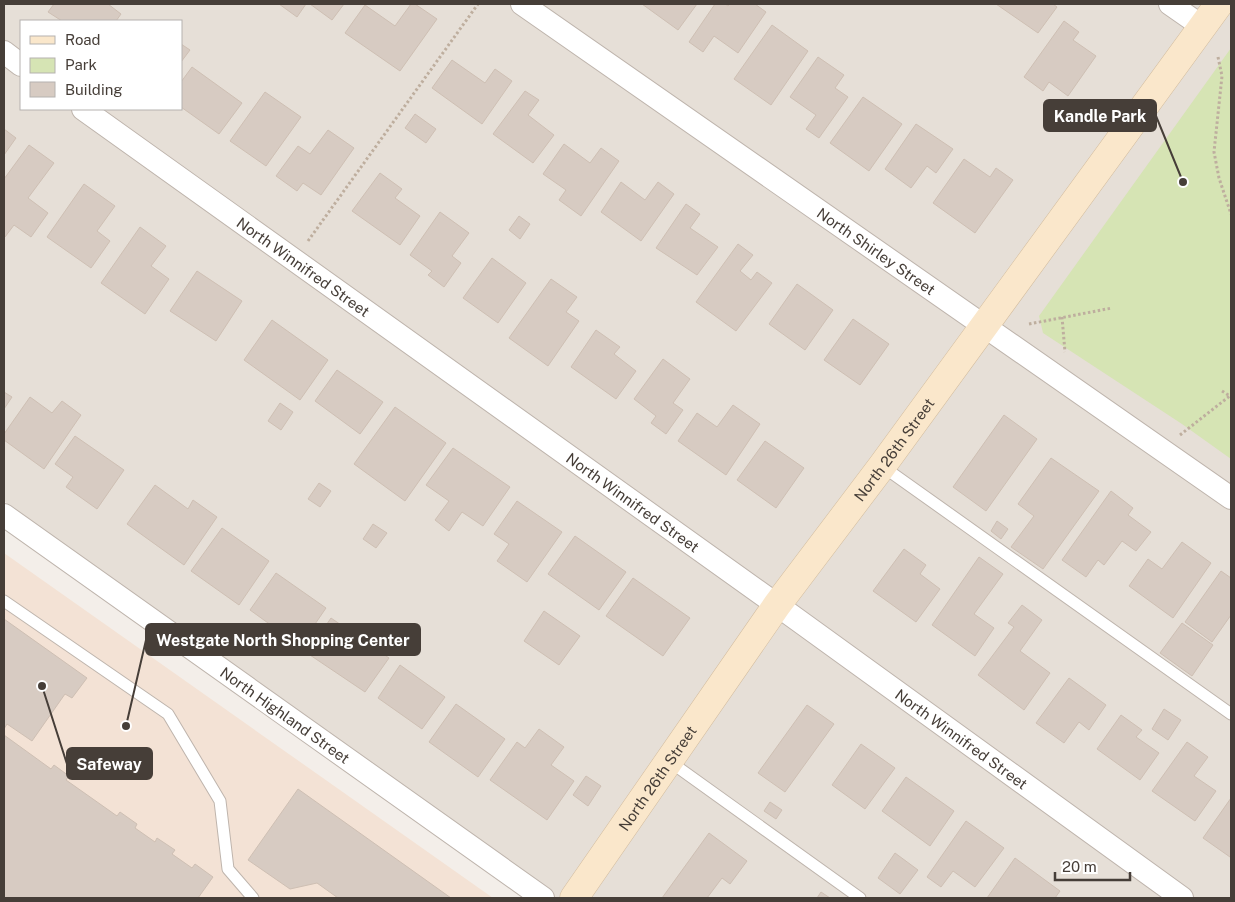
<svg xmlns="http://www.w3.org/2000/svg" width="1235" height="902" font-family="'Public Sans',sans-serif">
<rect width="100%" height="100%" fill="#f3eee9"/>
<!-- residential -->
<path fill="#e6dfd7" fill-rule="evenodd" d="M 4,4 L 1231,4 L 1231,898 L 555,898 L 4,501 ZM 21,21 L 181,21 L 181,109 L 21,109 Z"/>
<!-- commercial -->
<path fill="#f3e2d5" d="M 4,553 L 493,898 L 4,898 Z"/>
<!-- green -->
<path fill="#d6e4b4" d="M 1231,48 L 1231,459 L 1182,424 L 1043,333 L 1039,316 Z"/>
<!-- building -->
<g fill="#d7cbc2" stroke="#cebfb3">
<path d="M 54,4 L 108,4 L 121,14 L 116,21 L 62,21 L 48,12 Z"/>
<path d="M 279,4 L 306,4 L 297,17 Z"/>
<path d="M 310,4 L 344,4 L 332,20 Z"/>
<path d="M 411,4 L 415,4 L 437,19 L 400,71 L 345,33 L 365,5 L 395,26 Z"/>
<path d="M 642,4 L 697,4 L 678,30 Z"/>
<path d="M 715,4 L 725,4 L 728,6 L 730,4 L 755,4 L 766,12 L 738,53 L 714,36 L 703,52 L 689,42 Z"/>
<path d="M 996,4 L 1053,4 L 1057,7 L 1038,33 Z"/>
<path d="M 1064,21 L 1079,32 L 1073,40 L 1096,56 L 1068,96 L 1049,82 L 1043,91 L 1024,77 Z"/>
<path d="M 772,25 L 808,51 L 771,105 L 734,79 Z"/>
<path d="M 181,44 L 190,50 L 181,62 Z"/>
<path d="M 818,57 L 844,75 L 835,88 L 848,97 L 819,138 L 806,129 L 816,115 L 790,97 Z"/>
<path d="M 452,60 L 485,83 L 495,69 L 512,81 L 482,124 L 432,88 Z"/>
<path d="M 192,67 L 242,103 L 219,134 L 181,107 L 181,82 Z"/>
<path d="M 525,91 L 539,100 L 528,115 L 554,135 L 533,163 L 493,134 Z"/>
<path d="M 265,92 L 301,117 L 266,166 L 230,141 Z"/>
<path d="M 863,97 L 902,124 L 869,171 L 830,143 Z"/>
<path d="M 415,114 L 436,129 L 426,143 L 405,128 Z"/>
<path d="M 916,124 L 953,149 L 936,173 L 927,166 L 911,188 L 885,169 Z"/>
<path d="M 4,129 L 16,138 L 4,155 Z"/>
<path d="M 328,130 L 354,148 L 321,195 L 303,183 L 297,191 L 276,176 L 298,146 L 310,154 Z"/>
<path d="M 564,144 L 590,163 L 601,148 L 619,161 L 581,216 L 559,200 L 566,190 L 543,174 Z"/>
<path d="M 29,145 L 54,163 L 28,198 L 48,213 L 31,237 L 14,225 L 5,237 L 4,236 L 4,179 Z"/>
<path d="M 964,159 L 990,177 L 996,168 L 1013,180 L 975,233 L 933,203 Z"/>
<path d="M 380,173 L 402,189 L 395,198 L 420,216 L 400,245 L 352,211 Z"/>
<path d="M 621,182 L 645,200 L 658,182 L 674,194 L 641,241 L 601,212 Z"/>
<path d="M 84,184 L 115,206 L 97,231 L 110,241 L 91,268 L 47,237 Z"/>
<path d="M 686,204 L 700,214 L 690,228 L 718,247 L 697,275 L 656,248 Z"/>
<path d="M 440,212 L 469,233 L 452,256 L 461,263 L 444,287 L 428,275 L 432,271 L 410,255 Z"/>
<path d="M 519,216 L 530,224 L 520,239 L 509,230 Z"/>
<path d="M 140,227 L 166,246 L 151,266 L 169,279 L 145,314 L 101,283 Z"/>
<path d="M 738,244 L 753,255 L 740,271 L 751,280 L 757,272 L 772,283 L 736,331 L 696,302 Z"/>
<path d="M 492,258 L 526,283 L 498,323 L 463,298 Z"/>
<path d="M 197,271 L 242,301 L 216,341 L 170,311 Z"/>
<path d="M 551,279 L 577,297 L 566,312 L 579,321 L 548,366 L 509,338 Z"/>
<path d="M 797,284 L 833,310 L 805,350 L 769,324 Z"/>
<path d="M 853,319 L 889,344 L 860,385 L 824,360 Z"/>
<path d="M 272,320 L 328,360 L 300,400 L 244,360 Z"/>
<path d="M 596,330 L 620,347 L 614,354 L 636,371 L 616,399 L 571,367 Z"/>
<path d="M 663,359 L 690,379 L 673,403 L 683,410 L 666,434 L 651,423 L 656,416 L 634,399 Z"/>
<path d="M 337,370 L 383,402 L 360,434 L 315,401 Z"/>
<path d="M 4,392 L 12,397 L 4,409 Z"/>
<path d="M 30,397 L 52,413 L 62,401 L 81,415 L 44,469 L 4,440 L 4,434 Z"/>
<path d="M 280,403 L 293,412 L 281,430 L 268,421 Z"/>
<path d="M 733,405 L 760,424 L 726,475 L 678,441 L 697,413 L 717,427 Z"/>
<path d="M 395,407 L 446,443 L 405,501 L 354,464 Z"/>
<path d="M 1004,415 L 1037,439 L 986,511 L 953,487 Z"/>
<path d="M 75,436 L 124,470 L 97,509 L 66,487 L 73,477 L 55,464 Z"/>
<path d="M 765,441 L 804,468 L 776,508 L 737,480 Z"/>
<path d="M 453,448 L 510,487 L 483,526 L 462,512 L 449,531 L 435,520 L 449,501 L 426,485 Z"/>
<path d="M 1051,458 L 1099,491 L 1043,569 L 1011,547 L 1034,516 L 1018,504 Z"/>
<path d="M 319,483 L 331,491 L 320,507 L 308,499 Z"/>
<path d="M 155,485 L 188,509 L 193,500 L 217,517 L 184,565 L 127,524 Z"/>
<path d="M 1111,491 L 1133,508 L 1128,515 L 1151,532 L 1136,551 L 1122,541 L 1104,565 L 1098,560 L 1086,577 L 1062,560 Z"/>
<path d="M 517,501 L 562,532 L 527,582 L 497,561 L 509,544 L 494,534 Z"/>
<path d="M 997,521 L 1008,529 L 1001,539 L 991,531 Z"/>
<path d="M 373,524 L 387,533 L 376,548 L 363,539 Z"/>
<path d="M 222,528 L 269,561 L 239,605 L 191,571 Z"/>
<path d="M 575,536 L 626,572 L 599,610 L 548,574 Z"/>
<path d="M 1182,542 L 1211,563 L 1173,618 L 1129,586 L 1148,559 L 1162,569 Z"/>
<path d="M 904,549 L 926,565 L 920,574 L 940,589 L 916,622 L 873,591 Z"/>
<path d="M 979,557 L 1003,574 L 974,614 L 994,628 L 975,656 L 932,625 Z"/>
<path d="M 1221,571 L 1231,578 L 1231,615 L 1212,642 L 1185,622 Z"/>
<path d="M 276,573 L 326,608 L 300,646 L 250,610 Z"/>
<path d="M 633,578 L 690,618 L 663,656 L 606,616 Z"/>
<path d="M 1022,605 L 1042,620 L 1020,651 L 1050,673 L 1024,710 L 978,675 L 1014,627 L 1008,623 Z"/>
<path d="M 544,611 L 580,636 L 559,665 L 524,641 Z"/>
<path d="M 331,618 L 389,658 L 365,692 L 307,653 Z"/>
<path d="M 4,619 L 87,678 L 72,698 L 65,694 L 32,741 L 7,724 L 4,729 Z"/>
<path d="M 1182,623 L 1213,645 L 1192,676 L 1160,653 Z"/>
<path d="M 400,665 L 445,697 L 422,729 L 378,698 Z"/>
<path d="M 1069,678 L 1106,705 L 1089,730 L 1079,722 L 1064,743 L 1036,723 Z"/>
<path d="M 456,704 L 505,739 L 478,777 L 429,742 Z"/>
<path d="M 807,705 L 834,724 L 785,792 L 758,773 Z"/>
<path d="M 1164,709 L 1181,720 L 1168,740 L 1152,729 Z"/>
<path d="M 1121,715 L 1142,730 L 1136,737 L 1159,753 L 1140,780 L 1097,749 Z"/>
<path d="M 539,729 L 564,747 L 551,765 L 574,781 L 547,820 L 490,780 L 517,742 L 525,748 Z"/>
<path d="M 4,735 L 51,769 L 54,765 L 69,776 L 66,780 L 117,816 L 120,812 L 137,824 L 135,828 L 155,842 L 157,838 L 175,850 L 172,854 L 192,868 L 195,864 L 213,877 L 198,898 L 4,898 Z"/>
<path d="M 1187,742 L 1208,757 L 1194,776 L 1216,791 L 1195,821 L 1152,791 Z"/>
<path d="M 861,744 L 895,768 L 865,809 L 832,785 Z"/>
<path d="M 586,776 L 601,786 L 588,806 L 573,795 Z"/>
<path d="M 906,777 L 954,811 L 930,846 L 882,811 Z"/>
<path d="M 298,789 L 451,898 L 338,898 L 317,883 L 290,889 L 248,860 Z"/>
<path d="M 1231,798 L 1231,856 L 1230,857 L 1203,838 Z"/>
<path d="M 770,802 L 782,810 L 776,819 L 764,811 Z"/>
<path d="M 966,821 L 1004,848 L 975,887 L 953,871 L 941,887 L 927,877 Z"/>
<path d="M 709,833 L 747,861 L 730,884 L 722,878 L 707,898 L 662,898 Z"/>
<path d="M 895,853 L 918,870 L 900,894 L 878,878 Z"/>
<path d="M 1015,858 L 1060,891 L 1055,898 L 987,898 Z"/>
<path d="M 821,892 L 830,898 L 817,898 Z"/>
</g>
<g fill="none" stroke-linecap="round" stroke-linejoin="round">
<!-- lane casing -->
<g stroke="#beb4ac" stroke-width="13">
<g id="lane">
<path d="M 882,466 L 1231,714"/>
<path d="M 4,601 L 168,714 L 220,801 L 228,869 L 253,898"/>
<path d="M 669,761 L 860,898"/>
</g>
</g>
<!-- street casing -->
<g stroke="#beb4ac" stroke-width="24">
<g id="street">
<path id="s1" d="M 522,4 L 1231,498"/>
<path d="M 1170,4 L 1203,27"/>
<path d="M 4,52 L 21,65"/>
<path id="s2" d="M 83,109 L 777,605 L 1182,898"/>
<path id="s3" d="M 4,515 L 543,898"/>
</g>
</g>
<!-- secondary casing -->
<g stroke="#d2bc9e" stroke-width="29">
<g id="secondary">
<path id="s4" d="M 574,898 L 777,605 L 882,466 L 1219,4"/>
</g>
</g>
<!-- path -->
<g stroke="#beae9e" stroke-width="3" stroke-dasharray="2.5 2.5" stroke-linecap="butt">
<path d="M 1218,57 L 1222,76 L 1214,152 L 1219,178 L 1231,214"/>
<path d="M 308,241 L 478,4"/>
<path d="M 1062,317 L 1065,352"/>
<path d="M 1029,324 L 1112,308"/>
<path d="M 1222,391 L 1230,396"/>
<path d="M 1180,435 L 1231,395"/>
</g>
<!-- lane -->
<use href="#lane" stroke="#fff" stroke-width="11"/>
<!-- street -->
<use href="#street" stroke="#fff" stroke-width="22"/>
<!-- secondary -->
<use href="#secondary" stroke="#fae7cb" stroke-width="28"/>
</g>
<g text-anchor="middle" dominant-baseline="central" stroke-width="4.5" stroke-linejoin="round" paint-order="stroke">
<!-- street labels -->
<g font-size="15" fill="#463e38" stroke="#fff">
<text stroke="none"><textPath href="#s1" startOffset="432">North Shirley Street</textPath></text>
<text stroke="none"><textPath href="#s2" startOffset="271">North Winnifred Street</textPath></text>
<text stroke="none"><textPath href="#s4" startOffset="551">North 26th Street</textPath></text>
<text stroke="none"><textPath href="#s2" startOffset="676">North Winnifred Street</textPath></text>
<text stroke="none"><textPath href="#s3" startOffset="345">North Highland Street</textPath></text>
<text stroke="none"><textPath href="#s2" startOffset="1081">North Winnifred Street</textPath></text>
<text stroke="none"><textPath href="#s4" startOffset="146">North 26th Street</textPath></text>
</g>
</g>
<!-- callouts -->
<path fill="none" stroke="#463e38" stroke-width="2" d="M1183 182L1156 116M126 726L146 640M42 686L67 764"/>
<g fill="#463e38" stroke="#fff" stroke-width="2">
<circle cx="1183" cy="182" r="5"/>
<circle cx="126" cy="726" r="5"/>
<circle cx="42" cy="686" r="5"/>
</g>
<g fill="#463e38" stroke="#463e38" stroke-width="2">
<rect x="1044" y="100" width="112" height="31" rx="5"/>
<rect x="146" y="624" width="274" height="31" rx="5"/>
<rect x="67" y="748" width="85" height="31" rx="5"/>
</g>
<g font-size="16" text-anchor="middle" font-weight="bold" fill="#fff">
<text x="1100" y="122">Kandle Park</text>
<text x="283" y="646">Westgate North Shopping Center</text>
<text x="109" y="770">Safeway</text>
</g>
<!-- border -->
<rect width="1235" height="902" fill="none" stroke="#463e38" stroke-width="10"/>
<!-- legend -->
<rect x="20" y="20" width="162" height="90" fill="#ffffff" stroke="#b5b2af"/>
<rect x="30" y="36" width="25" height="8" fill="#fae7cb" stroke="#b5b2af"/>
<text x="65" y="45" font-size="15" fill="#463e38">Road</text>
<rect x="30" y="58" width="25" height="15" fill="#d6e4b4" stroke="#b5b2af"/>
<text x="65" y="70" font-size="15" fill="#463e38">Park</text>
<rect x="30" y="82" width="25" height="15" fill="#d7cbc2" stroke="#b5b2af"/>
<text x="65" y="95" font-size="15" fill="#463e38">Building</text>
<!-- scale -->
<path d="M1055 872v8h75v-8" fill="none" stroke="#463e38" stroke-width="2.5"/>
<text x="1062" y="872" font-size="15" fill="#463e38" stroke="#ffffff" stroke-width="4" paint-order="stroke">20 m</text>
</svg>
